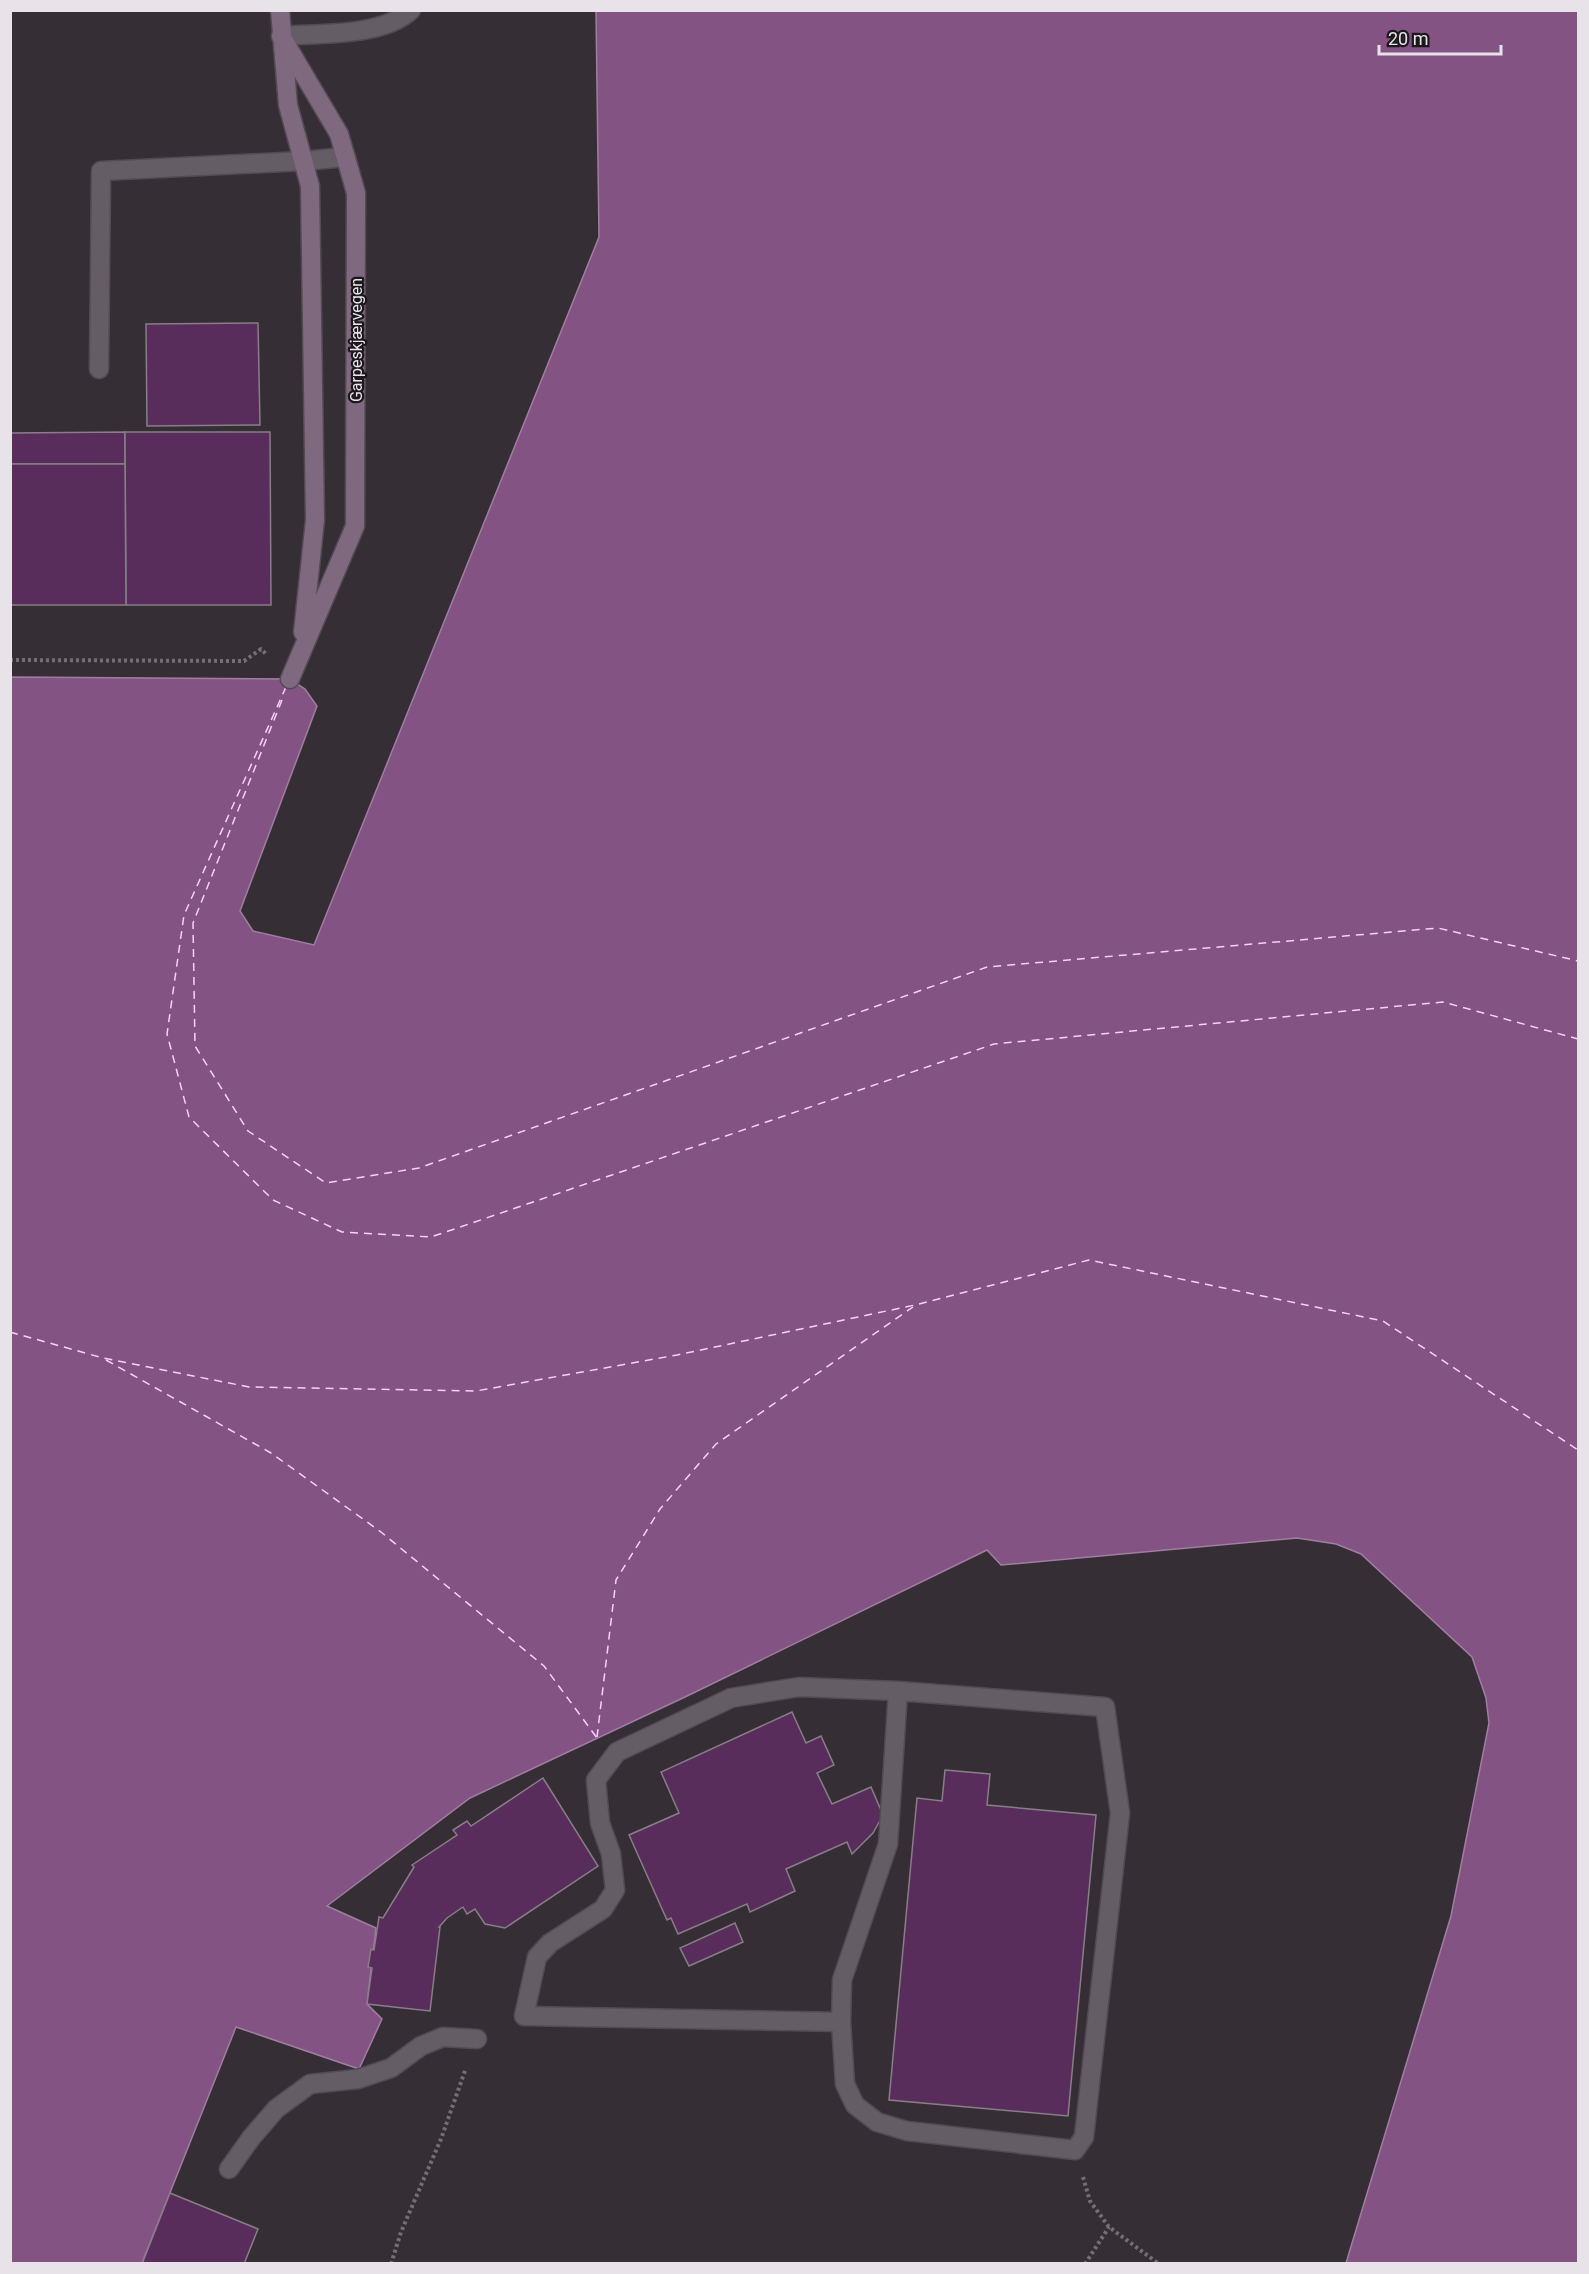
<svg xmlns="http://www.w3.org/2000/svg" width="1589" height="2274" font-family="Roboto,sans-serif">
<rect width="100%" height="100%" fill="#352e35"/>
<!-- water -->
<path fill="#825383" stroke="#a17ea1" stroke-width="1.5" d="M 596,11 L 1578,11 L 1578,2263 L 1346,2263 L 1451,1916 L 1489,1723 L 1486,1698 L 1472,1657 L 1361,1554 L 1336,1544 L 1297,1538 L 1001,1565 L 987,1550 L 685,1697 L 470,1798 L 327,1906 L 376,1928 L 367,2004 L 382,2019 L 359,2069 L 236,2027 L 142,2263 L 11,2264 L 11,677 L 290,679 L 305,689 L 317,706 L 240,911 L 253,931 L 314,945 L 599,237 Z"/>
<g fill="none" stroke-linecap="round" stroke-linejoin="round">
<!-- ferry -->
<g stroke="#fbd0fb" stroke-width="1.5" stroke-dasharray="8 6" stroke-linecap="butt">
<path d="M 286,687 L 184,915 L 167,1034 L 189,1117 L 273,1200 L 342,1232 L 431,1237 L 994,1044 L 1443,1002 L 1578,1039"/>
<path d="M 282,700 L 193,923 L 195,1046 L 248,1131 L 326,1183 L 419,1168 L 987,967 L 1438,928 L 1578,961"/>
<path d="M 10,1332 L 103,1358 L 249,1387 L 476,1391 L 677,1355 L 915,1305 L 1089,1260 L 1383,1321 L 1578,1450"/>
<path d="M 106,1360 L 271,1453 L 381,1532 L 544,1666 L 597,1738"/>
<path d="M 597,1737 L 616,1580 L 660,1509 L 716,1444 L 913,1307"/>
</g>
</g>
<!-- building -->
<g fill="#592d5b" stroke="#877e87" stroke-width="1.5">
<path d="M 258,323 L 260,425 L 147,426 L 146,324 Z"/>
<path d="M 125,432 L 125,464 L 10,464 L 10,433 Z"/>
<path d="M 125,432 L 270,432 L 271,605 L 126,605 Z"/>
<path d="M 10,464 L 125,464 L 126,605 L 10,605 Z"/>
<path d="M 792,1712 L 806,1743 L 821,1736 L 834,1765 L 817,1773 L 832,1804 L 871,1787 L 883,1815 L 873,1833 L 852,1854 L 847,1842 L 786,1869 L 795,1891 L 750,1912 L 747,1904 L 678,1934 L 671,1918 L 667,1920 L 629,1835 L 679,1813 L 661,1772 Z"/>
<path d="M 945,1770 L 990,1774 L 987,1805 L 1096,1815 L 1068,2116 L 889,2100 L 917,1798 L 942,1801 Z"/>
<path d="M 543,1778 L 598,1866 L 505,1928 L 485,1924 L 475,1909 L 467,1914 L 463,1907 L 447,1918 L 439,1927 L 440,1927 L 430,2011 L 367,2004 L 372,1968 L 368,1967 L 371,1949 L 374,1950 L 379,1917 L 383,1918 L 414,1867 L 412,1865 L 457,1835 L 453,1830 L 467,1821 L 471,1826 Z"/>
<path d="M 735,1923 L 743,1942 L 689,1966 L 680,1948 Z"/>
<path d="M 170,2193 L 258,2229 L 244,2264 L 142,2264 Z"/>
</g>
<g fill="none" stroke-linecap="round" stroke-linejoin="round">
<!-- service casing -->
<g stroke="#524b52" stroke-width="21">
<g id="service">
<path d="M 281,36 C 320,33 382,37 411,10"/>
<path d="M 99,369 L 101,171 L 303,161 L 346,157"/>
<path d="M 841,2022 L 524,2016 L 537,1957 L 550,1943 L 603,1909 L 615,1890 L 611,1854 L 600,1823 L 596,1780 L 617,1752 L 731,1698 L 799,1687 L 898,1691 L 1105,1707 L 1120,1813 L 1084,2137 L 1075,2150 L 907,2131 L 877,2122 L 855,2105 L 845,2084 L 841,2022 L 842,1980 L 888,1844 L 898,1691"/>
<path d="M 229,2169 L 251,2138 L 276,2109 L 310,2084 L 358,2079 L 391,2068 L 421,2046 L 443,2037 L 477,2039"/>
</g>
</g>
<!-- secondary casing -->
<g stroke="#524b52" stroke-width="21">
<g id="secondary">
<path d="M 280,10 L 288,105 L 310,186 L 315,520 L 303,632"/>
<path d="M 281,36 L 339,134 L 356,193 L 355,526 L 290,679"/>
</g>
</g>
<!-- path -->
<g stroke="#756e75" stroke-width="4" stroke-dasharray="3 3" stroke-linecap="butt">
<path d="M 10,660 L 244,661 L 261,649 L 267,655"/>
<path d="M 1083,2177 L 1090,2201 L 1109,2227 L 1159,2264"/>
<path d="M 391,2264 L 401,2232 L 441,2139 L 466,2068"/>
<path d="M 1085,2264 L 1109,2227"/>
</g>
<!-- service -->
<use href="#service" stroke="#655d65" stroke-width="18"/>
<!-- secondary -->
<use href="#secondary" stroke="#7f697f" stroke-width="18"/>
</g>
<g text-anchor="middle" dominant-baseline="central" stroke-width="4.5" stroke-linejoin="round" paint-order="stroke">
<!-- street labels -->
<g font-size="16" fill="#e8e3e8" stroke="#1b171b">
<text transform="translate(356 340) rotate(-90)">Garpeskjærvegen</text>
</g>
</g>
<!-- border -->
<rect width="1589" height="2274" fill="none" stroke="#e8e3e8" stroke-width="24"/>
<!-- scale -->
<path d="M1379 45v9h122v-9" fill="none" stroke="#e8e3e8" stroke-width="3"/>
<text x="1388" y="45" font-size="18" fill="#e8e3e8" stroke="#1b171b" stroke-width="4.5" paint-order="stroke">20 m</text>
</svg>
